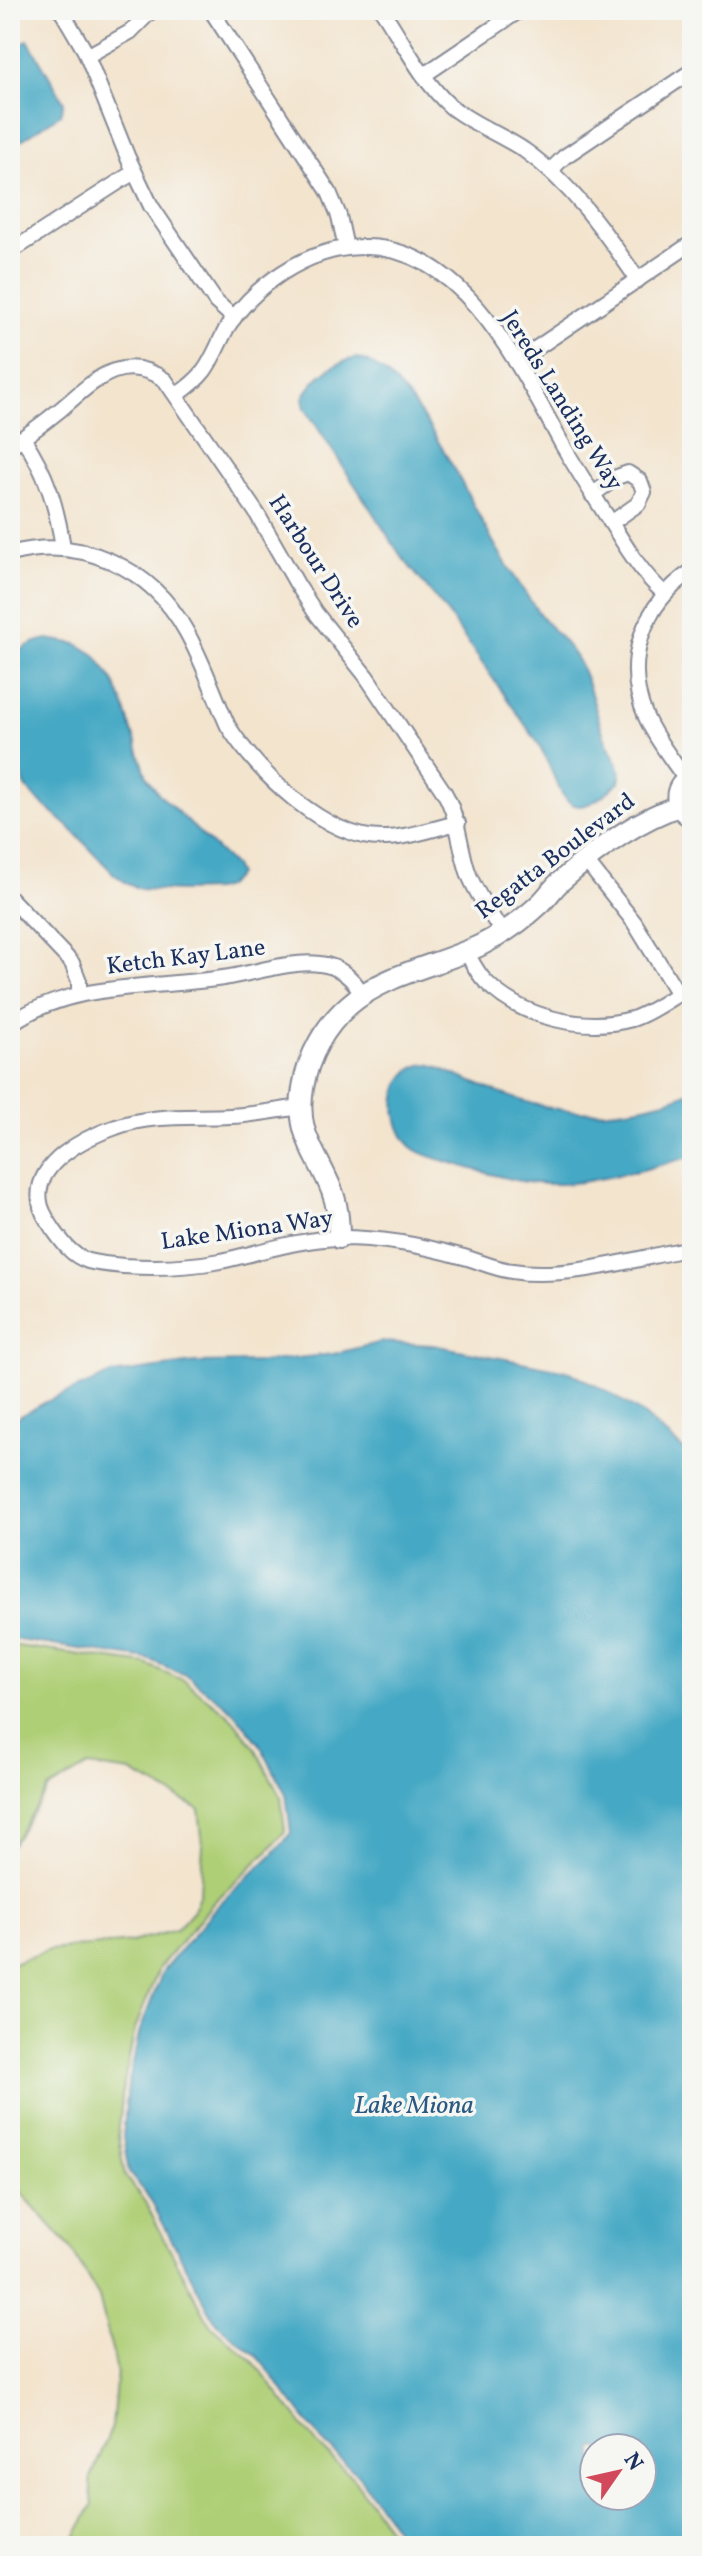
<svg xmlns="http://www.w3.org/2000/svg" width="702" height="2556" font-family="Vollkorn,serif">
<rect width="100%" height="100%" fill="#f6f6f2"/>
<filter id="ink" filterUnits="userSpaceOnUse"><feTurbulence type="fractalNoise" baseFrequency=".0125" numOctaves="2"/><feDisplacementMap in="SourceGraphic" scale="16" xChannelSelector="R" yChannelSelector="G"/><feConvolveMatrix kernelMatrix="1 2 1 2 8 2 1 2 1" color-interpolation-filters="sRGB"/></filter>
<filter id="wash" filterUnits="userSpaceOnUse"><feTurbulence type="fractalNoise" baseFrequency=".006" numOctaves="4" result="noise"/><feDisplacementMap in="SourceGraphic" scale="32" xChannelSelector="R" yChannelSelector="G"/><feGaussianBlur stdDeviation="1.8" result="paint"/><feColorMatrix in="noise" values="0 0 0 0 0 0 0 0 0 0 0 0 0 0 0 0 0 1.4 0 .05"/><feComposite in="paint" operator="in"/></filter>
<g filter="url(#wash)">
<rect width="100%" height="100%" fill="#f3e4ce"/>
<!-- green -->
<path fill="#afcf76" stroke="#657f6a" stroke-width="2" d="M 10,1645 L 146,1664 L 183,1680 L 229,1715 L 254,1746 L 281,1797 L 285,1831 L 268,1851 L 213,1903 L 159,1968 L 135,2029 L 123,2087 L 118,2137 L 125,2176 L 145,2202 L 211,2326 L 252,2360 L 318,2445 L 354,2479 L 400,2546 L 70,2546 L 93,2505 L 90,2480 L 112,2427 L 117,2371 L 99,2297 L 70,2247 L 10,2180 L 10,1964 L 50,1950 L 131,1942 L 176,1930 L 194,1910 L 200,1892 L 203,1846 L 199,1809 L 131,1772 L 88,1766 L 48,1789 L 10,1848 Z"/>
<!-- water -->
<g fill="#44a8c4" stroke="#306c91" stroke-width="2" fill-rule="evenodd">
<path d="M 28,40 L 64,102 L 61,114 L 10,148 L 10,51 Z"/>
<path d="M 357,358 C 414,371 469,502 498,550 C 509,569 522,588 534,606 C 547,627 568,641 579,663 C 592,688 596,717 607,743 C 613,756 624,769 619,782 C 561,837 563,786 538,743 L 445,610 L 401,556 L 305,408 L 303,398 C 314,377 334,362 357,358 Z"/>
<path d="M 48,639 L 77,644 L 95,655 L 114,682 L 123,703 L 147,777 L 158,793 L 234,866 L 238,875 L 225,887 L 215,890 L 180,891 L 140,889 L 128,884 L 114,874 L 69,827 L 33,796 L 25,785 L 10,730 L 10,661 C 21,648 31,642 48,639 Z"/>
<path d="M 429,1064 C 507,1096 557,1124 645,1106 C 662,1102 677,1099 692,1090 L 692,1157 C 674,1160 656,1167 638,1171 C 609,1177 577,1185 547,1184 C 521,1183 493,1175 469,1168 C 452,1162 431,1159 416,1150 C 386,1130 387,1065 429,1064 Z"/>
<path d="M 381,1342 L 433,1345 L 568,1371 L 605,1390 L 640,1412 L 692,1457 L 692,2546 L 407,2546 L 358,2475 L 322,2441 L 257,2356 L 216,2323 L 150,2199 L 129,2173 L 123,2137 L 128,2086 L 140,2030 L 163,1971 L 217,1906 L 272,1855 L 291,1833 L 286,1794 L 259,1743 L 233,1711 L 186,1675 L 148,1659 L 10,1639 L 10,1422 L 46,1402 L 112,1374 L 194,1363 L 262,1362 L 333,1354 ZM 642,2448 L 642,2496 L 594,2496 L 594,2448 Z"/>
</g>
</g>
<g filter="url(#ink)">
<g fill="none" stroke-linecap="round" stroke-linejoin="round">
<!-- street casing -->
<g stroke="#878a96" stroke-width="18">
<g id="street">
<path d="M 61,10 L 85,51 L 128,158 L 151,206 L 216,302 L 234,318"/>
<path d="M 211,10 L 329,192 L 339,216 L 346,248"/>
<path d="M 382,10 C 402,40 423,82 450,106 C 472,124 500,134 524,150 C 571,183 605,232 638,280"/>
<path d="M 87,56 L 130,32 L 152,10"/>
<path d="M 424,75 L 520,10"/>
<path d="M 550,171 L 564,157 L 692,71"/>
<path d="M 10,252 L 134,172"/>
<path d="M 516,362 L 692,243"/>
<path d="M 177,395 C 187,388 197,380 204,371 C 215,356 220,338 230,323 C 244,303 262,286 282,273 C 308,256 337,246 367,247 C 466,249 521,370 562,444 C 578,472 596,499 613,526 C 628,550 643,575 664,593"/>
<path d="M 23,438 C 47,474 56,504 63,547"/>
<path d="M 10,446 C 28,435 45,422 61,409 C 94,381 121,351 165,380 L 256,512 L 297,584 L 315,612 L 366,676 L 444,792 C 459,818 459,845 468,872 C 475,893 491,913 502,933"/>
<path d="M 592,495 L 617,477 L 628,473 L 640,481 L 644,492 L 638,504 L 611,523"/>
<path d="M 10,554 C 81,535 151,567 186,631 C 203,661 214,695 228,726 C 257,772 326,840 385,838 C 409,838 434,828 458,823"/>
<path d="M 686,780 C 672,759 656,740 646,717 C 622,661 643,604 692,571"/>
<path d="M 586,861 L 634,922 L 678,994"/>
<path d="M 10,898 L 72,963 L 79,981 L 79,994"/>
<path d="M 466,951 C 472,962 477,973 486,982 C 521,1018 584,1032 632,1019 C 654,1012 672,996 692,986"/>
<path d="M 10,1024 C 72,981 151,989 223,978 C 252,974 291,960 320,964 C 340,966 352,978 363,994"/>
<path d="M 302,1107 C 278,1110 254,1115 230,1116 C 192,1118 152,1114 116,1127 C 86,1137 33,1163 40,1202 C 41,1212 48,1221 53,1229 C 63,1243 71,1255 88,1261 C 100,1264 113,1265 124,1266 C 157,1268 189,1267 221,1261 C 261,1252 299,1239 340,1238 C 380,1238 421,1245 460,1256 C 477,1260 494,1269 512,1271 C 567,1280 637,1258 692,1248"/>
</g>
</g>
<!-- secondary casing -->
<g stroke="#878a96" stroke-width="24">
<g id="secondary">
<path d="M 692,777 C 672,786 673,808 692,817"/>
<path d="M 339,1238 C 339,1222 338,1206 332,1191 C 317,1152 295,1135 303,1088 C 308,1056 325,1026 349,1005 C 384,974 440,965 481,945 C 503,934 523,920 541,903 C 548,896 554,887 561,881 C 595,851 636,820 679,806"/>
</g>
</g>
<!-- street -->
<use href="#street" stroke="#fff" stroke-width="14"/>
<!-- secondary -->
<use href="#secondary" stroke="#fff" stroke-width="20"/>
</g>
</g>
<g text-anchor="middle" dominant-baseline="central" stroke-width="7" stroke-linejoin="round" paint-order="stroke">
<!-- street labels -->
<g font-size="24" fill="#1b2f5e" stroke="#f6f6f2">
<text transform="translate(561 401) rotate(58)">Jereds Landing Way</text>
<text transform="translate(315 562) rotate(57)">Harbour Drive</text>
<text transform="translate(556 857) rotate(-37)">Regatta Boulevard</text>
<text transform="translate(186 958) rotate(-7)">Ketch Kay Lane</text>
<text transform="translate(247 1231) rotate(-8)">Lake Miona Way</text>
</g>
<!-- water labels -->
<g font-size="26" font-style="italic" fill="#295982" stroke="#f6f6f2">
<text x="414" y="2106">Lake Miona</text>
</g>
</g>
<!-- margin -->
<rect width="702" height="2556" fill="none" stroke="#f6f6f2" stroke-width="40"/>
<!-- north arrow -->
<g transform="translate(618 2472) rotate(56)"><circle r="38" fill="#f6f6f2" stroke="#9ea6b7" stroke-width="2"/>
<path d="M0-6L14 30L0 20L-14 30Z" fill="#d1495b"/>
<text y="-12" font-size="22" font-weight="bold" text-anchor="middle" fill="#1b2f5e">N</text>
</g>
</svg>
